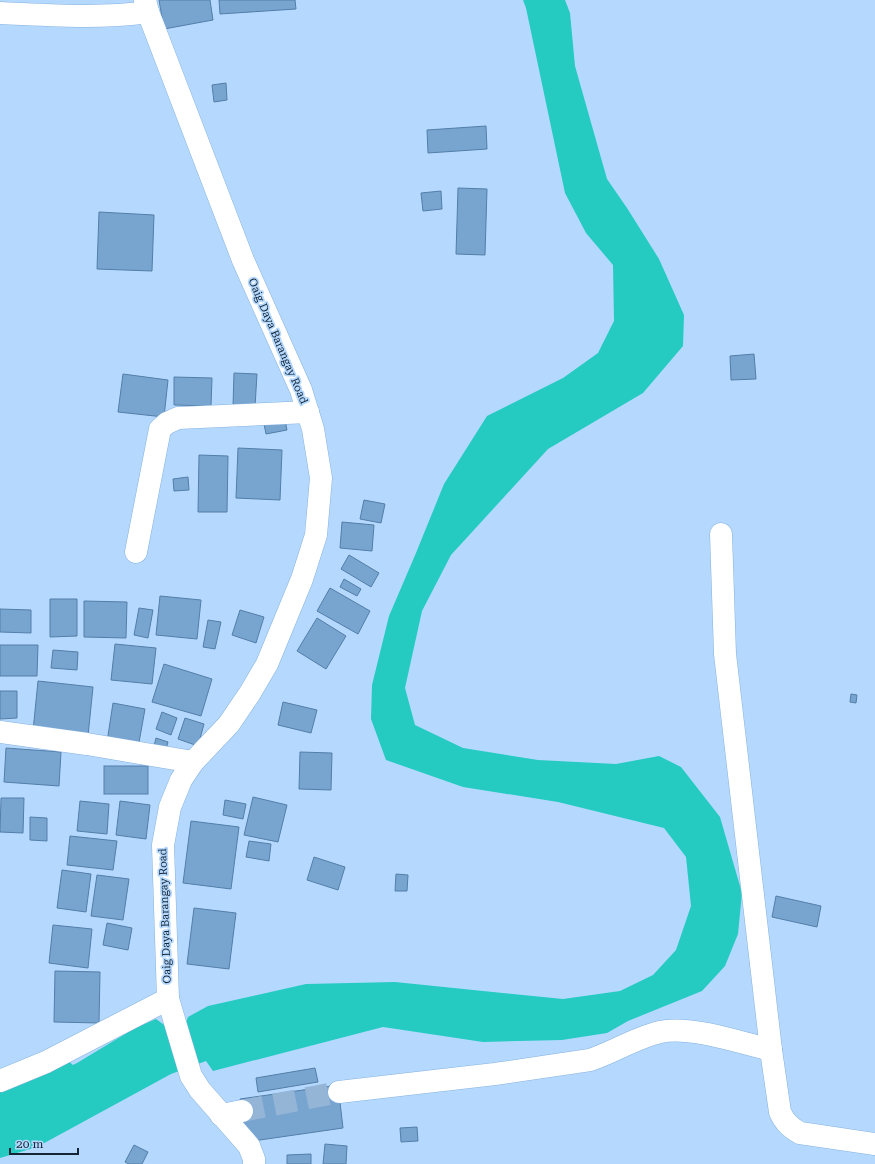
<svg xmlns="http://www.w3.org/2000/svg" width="875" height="1164" font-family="'Roboto Serif',serif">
<rect width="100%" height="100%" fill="#b5d9fe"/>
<!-- water -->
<path fill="#25cac1" d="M 523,0 L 565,0 L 570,13 L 575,66 L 607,179 L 627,208 L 659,259 L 684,315 L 683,346 L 643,393 L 548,449 L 451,555 L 422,611 L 405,688 L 415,725 L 463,748 L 538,760 L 616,764 L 659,756 L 681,767 L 720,817 L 742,893 L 738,934 L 725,966 L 702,991 L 628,1021 L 607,1033 L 562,1040 L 483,1042 L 383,1027 L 213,1071 L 206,1061 L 171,1074 L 37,1147 L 0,1158 L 0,1099 L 77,1063 L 135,1028 L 156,1019 L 167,1027 L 186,1022 L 188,1017 L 208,1006 L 306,984 L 395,982 L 563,999 L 620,991 L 653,975 L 676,950 L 691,906 L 686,857 L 664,828 L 558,802 L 463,787 L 386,760 L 371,719 L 372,685 L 389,616 L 416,553 L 444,484 L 487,416 L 563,378 L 598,353 L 614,321 L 613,265 L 586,233 L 565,193 L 526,8 Z"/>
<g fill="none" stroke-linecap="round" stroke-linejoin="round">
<!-- river -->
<path stroke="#25cac1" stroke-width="41" d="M 0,1098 L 58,1079"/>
</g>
<!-- building -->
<g fill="#78a4d0" stroke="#537ea8">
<path d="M 159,0 L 210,0 L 213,20 L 164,29 Z"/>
<path d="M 219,0 L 295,0 L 296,9 L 220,14 Z"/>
<path d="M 226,83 L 227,100 L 214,102 L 212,85 Z"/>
<path d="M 486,126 L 487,149 L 428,153 L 427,130 Z"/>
<path d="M 458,188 L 487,189 L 485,255 L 456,254 Z"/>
<path d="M 441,191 L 442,209 L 423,211 L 421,193 Z"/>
<path d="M 99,212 L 154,215 L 152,271 L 97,269 Z"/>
<path d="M 754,354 L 756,379 L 731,380 L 730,356 Z"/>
<path d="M 234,373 L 257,374 L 255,407 L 233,406 Z"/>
<path d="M 123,374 L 168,380 L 164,417 L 118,412 Z"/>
<path d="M 174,377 L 212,378 L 211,406 L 174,405 Z"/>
<path d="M 284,415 L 287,430 L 266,434 L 263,419 Z"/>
<path d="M 238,448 L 282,450 L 280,500 L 236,498 Z"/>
<path d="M 199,455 L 228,456 L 227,512 L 198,512 Z"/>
<path d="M 188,477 L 189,490 L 174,491 L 173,479 Z"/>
<path d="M 364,500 L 385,504 L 381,523 L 360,519 Z"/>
<path d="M 342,522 L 374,525 L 372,551 L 340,548 Z"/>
<path d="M 349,555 L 379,573 L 371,587 L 341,569 Z"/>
<path d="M 344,579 L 361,589 L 357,596 L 340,587 Z"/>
<path d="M 330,588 L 370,611 L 358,634 L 317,611 Z"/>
<path d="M 160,596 L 201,600 L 197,639 L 156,635 Z"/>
<path d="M 50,599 L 77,599 L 77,636 L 50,637 Z"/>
<path d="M 84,601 L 127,602 L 126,638 L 84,637 Z"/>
<path d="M 139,608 L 153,610 L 148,638 L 134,635 Z"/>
<path d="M 0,609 L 31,610 L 31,633 L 0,632 Z"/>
<path d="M 240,610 L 264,617 L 256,643 L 232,635 Z"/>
<path d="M 317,618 L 346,636 L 326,669 L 297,651 Z"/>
<path d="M 208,620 L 221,622 L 215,649 L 203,647 Z"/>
<path d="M 115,644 L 156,648 L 152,684 L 111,680 Z"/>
<path d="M 0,645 L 38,645 L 37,676 L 0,676 Z"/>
<path d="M 53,650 L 78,652 L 77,670 L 51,668 Z"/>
<path d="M 164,664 L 212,679 L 201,716 L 152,702 Z"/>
<path d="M 38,681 L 93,687 L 88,736 L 33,731 Z"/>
<path d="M 0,691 L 17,691 L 17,718 L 0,719 Z"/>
<path d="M 851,694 L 857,695 L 856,703 L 850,702 Z"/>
<path d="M 283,702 L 317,710 L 311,733 L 278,725 Z"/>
<path d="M 113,703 L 145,709 L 138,748 L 107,742 Z"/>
<path d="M 162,712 L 177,718 L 171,735 L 156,729 Z"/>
<path d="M 185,718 L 204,724 L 198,746 L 178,739 Z"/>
<path d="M 156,738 L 168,742 L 165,753 L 153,750 Z"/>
<path d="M 6,748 L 61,752 L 59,786 L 4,782 Z"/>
<path d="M 300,752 L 332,753 L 331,790 L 299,789 Z"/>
<rect x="104" y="766" width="44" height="28"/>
<path d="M 253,797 L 287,805 L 278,842 L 244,835 Z"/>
<path d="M 1,798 L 24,798 L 23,833 L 0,832 Z"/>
<path d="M 225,800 L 246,804 L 243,819 L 223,815 Z"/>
<path d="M 80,801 L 109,804 L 107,834 L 77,831 Z"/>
<path d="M 120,801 L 150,805 L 146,839 L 116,835 Z"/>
<path d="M 30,817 L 47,818 L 47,841 L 30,840 Z"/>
<path d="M 191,821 L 239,827 L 231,889 L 183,883 Z"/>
<path d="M 70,836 L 117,841 L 113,870 L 67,865 Z"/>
<path d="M 249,841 L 271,844 L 269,861 L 246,857 Z"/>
<path d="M 314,857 L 345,867 L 338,890 L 307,880 Z"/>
<path d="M 62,870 L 91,874 L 86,912 L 57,908 Z"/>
<path d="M 396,874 L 408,875 L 407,891 L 395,891 Z"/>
<path d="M 97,875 L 129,879 L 123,920 L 91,916 Z"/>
<path d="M 776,896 L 821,906 L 817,927 L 772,917 Z"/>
<path d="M 194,908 L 236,913 L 229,969 L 187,964 Z"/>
<path d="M 107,923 L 132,928 L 128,950 L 103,945 Z"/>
<path d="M 53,925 L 92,929 L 88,968 L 49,963 Z"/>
<path d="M 55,971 L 100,972 L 99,1023 L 54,1022 Z"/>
<path d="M 315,1068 L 318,1082 L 258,1092 L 256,1078 Z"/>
<path d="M 338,1085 L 343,1128 L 246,1142 L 240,1099 Z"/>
<path d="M 417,1127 L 418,1141 L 401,1142 L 400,1128 Z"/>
<path d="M 325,1144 L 347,1146 L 346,1164 L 323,1164 Z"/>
<path d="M 134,1145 L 148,1152 L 142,1164 L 129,1164 L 125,1162 Z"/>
<path d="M 311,1154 L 311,1164 L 287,1164 L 287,1155 Z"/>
</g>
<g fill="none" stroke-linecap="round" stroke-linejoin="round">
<!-- minor-tunnel -->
<path stroke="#95b5d6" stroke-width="22" stroke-dasharray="22 11" stroke-linecap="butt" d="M 242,1111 L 339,1092"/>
<!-- minor casing -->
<g stroke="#85b2de" stroke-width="23">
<g id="minor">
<path d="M 0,13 C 49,15 99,19 148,12"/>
<path d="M 721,534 L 725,654 L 771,1050 L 780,1112 C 785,1123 790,1127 800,1133 L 875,1144"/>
<path d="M 136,552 L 160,429 L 167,423 L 178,418 L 308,412"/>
<path d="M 0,732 L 87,744 L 193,762"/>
<path d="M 168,999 L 191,1076 L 200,1090 L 249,1146 L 254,1159 L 254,1164"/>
<path d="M 0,1081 L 46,1062 L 168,999 L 163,845 L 170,807 L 181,780 L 193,762 L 229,724 L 250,693 L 267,664 L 302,579 L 316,535 L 321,478 L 313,429 L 301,390 L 243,260 L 148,12 L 145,0"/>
<path d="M 339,1092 L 495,1074 L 590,1060 C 614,1052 635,1038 660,1032 C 689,1025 742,1043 771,1050"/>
<path d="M 221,1115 L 242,1111"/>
</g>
</g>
<!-- minor -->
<use href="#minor" stroke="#fff" stroke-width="22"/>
</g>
<g text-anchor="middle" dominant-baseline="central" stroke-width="3.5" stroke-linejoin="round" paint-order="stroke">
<!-- street labels -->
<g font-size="11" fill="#142536" stroke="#b5d9fe">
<text transform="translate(278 341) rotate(67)">Oaig Daya Barangay Road</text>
<text transform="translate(165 916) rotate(-92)">Oaig Daya Barangay Road</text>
</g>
</g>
<!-- scale -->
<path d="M10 1148v6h68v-6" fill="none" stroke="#142536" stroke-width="2"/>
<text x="16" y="1148" font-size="12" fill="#142536" stroke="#b5d9fe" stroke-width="3" paint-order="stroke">20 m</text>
</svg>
